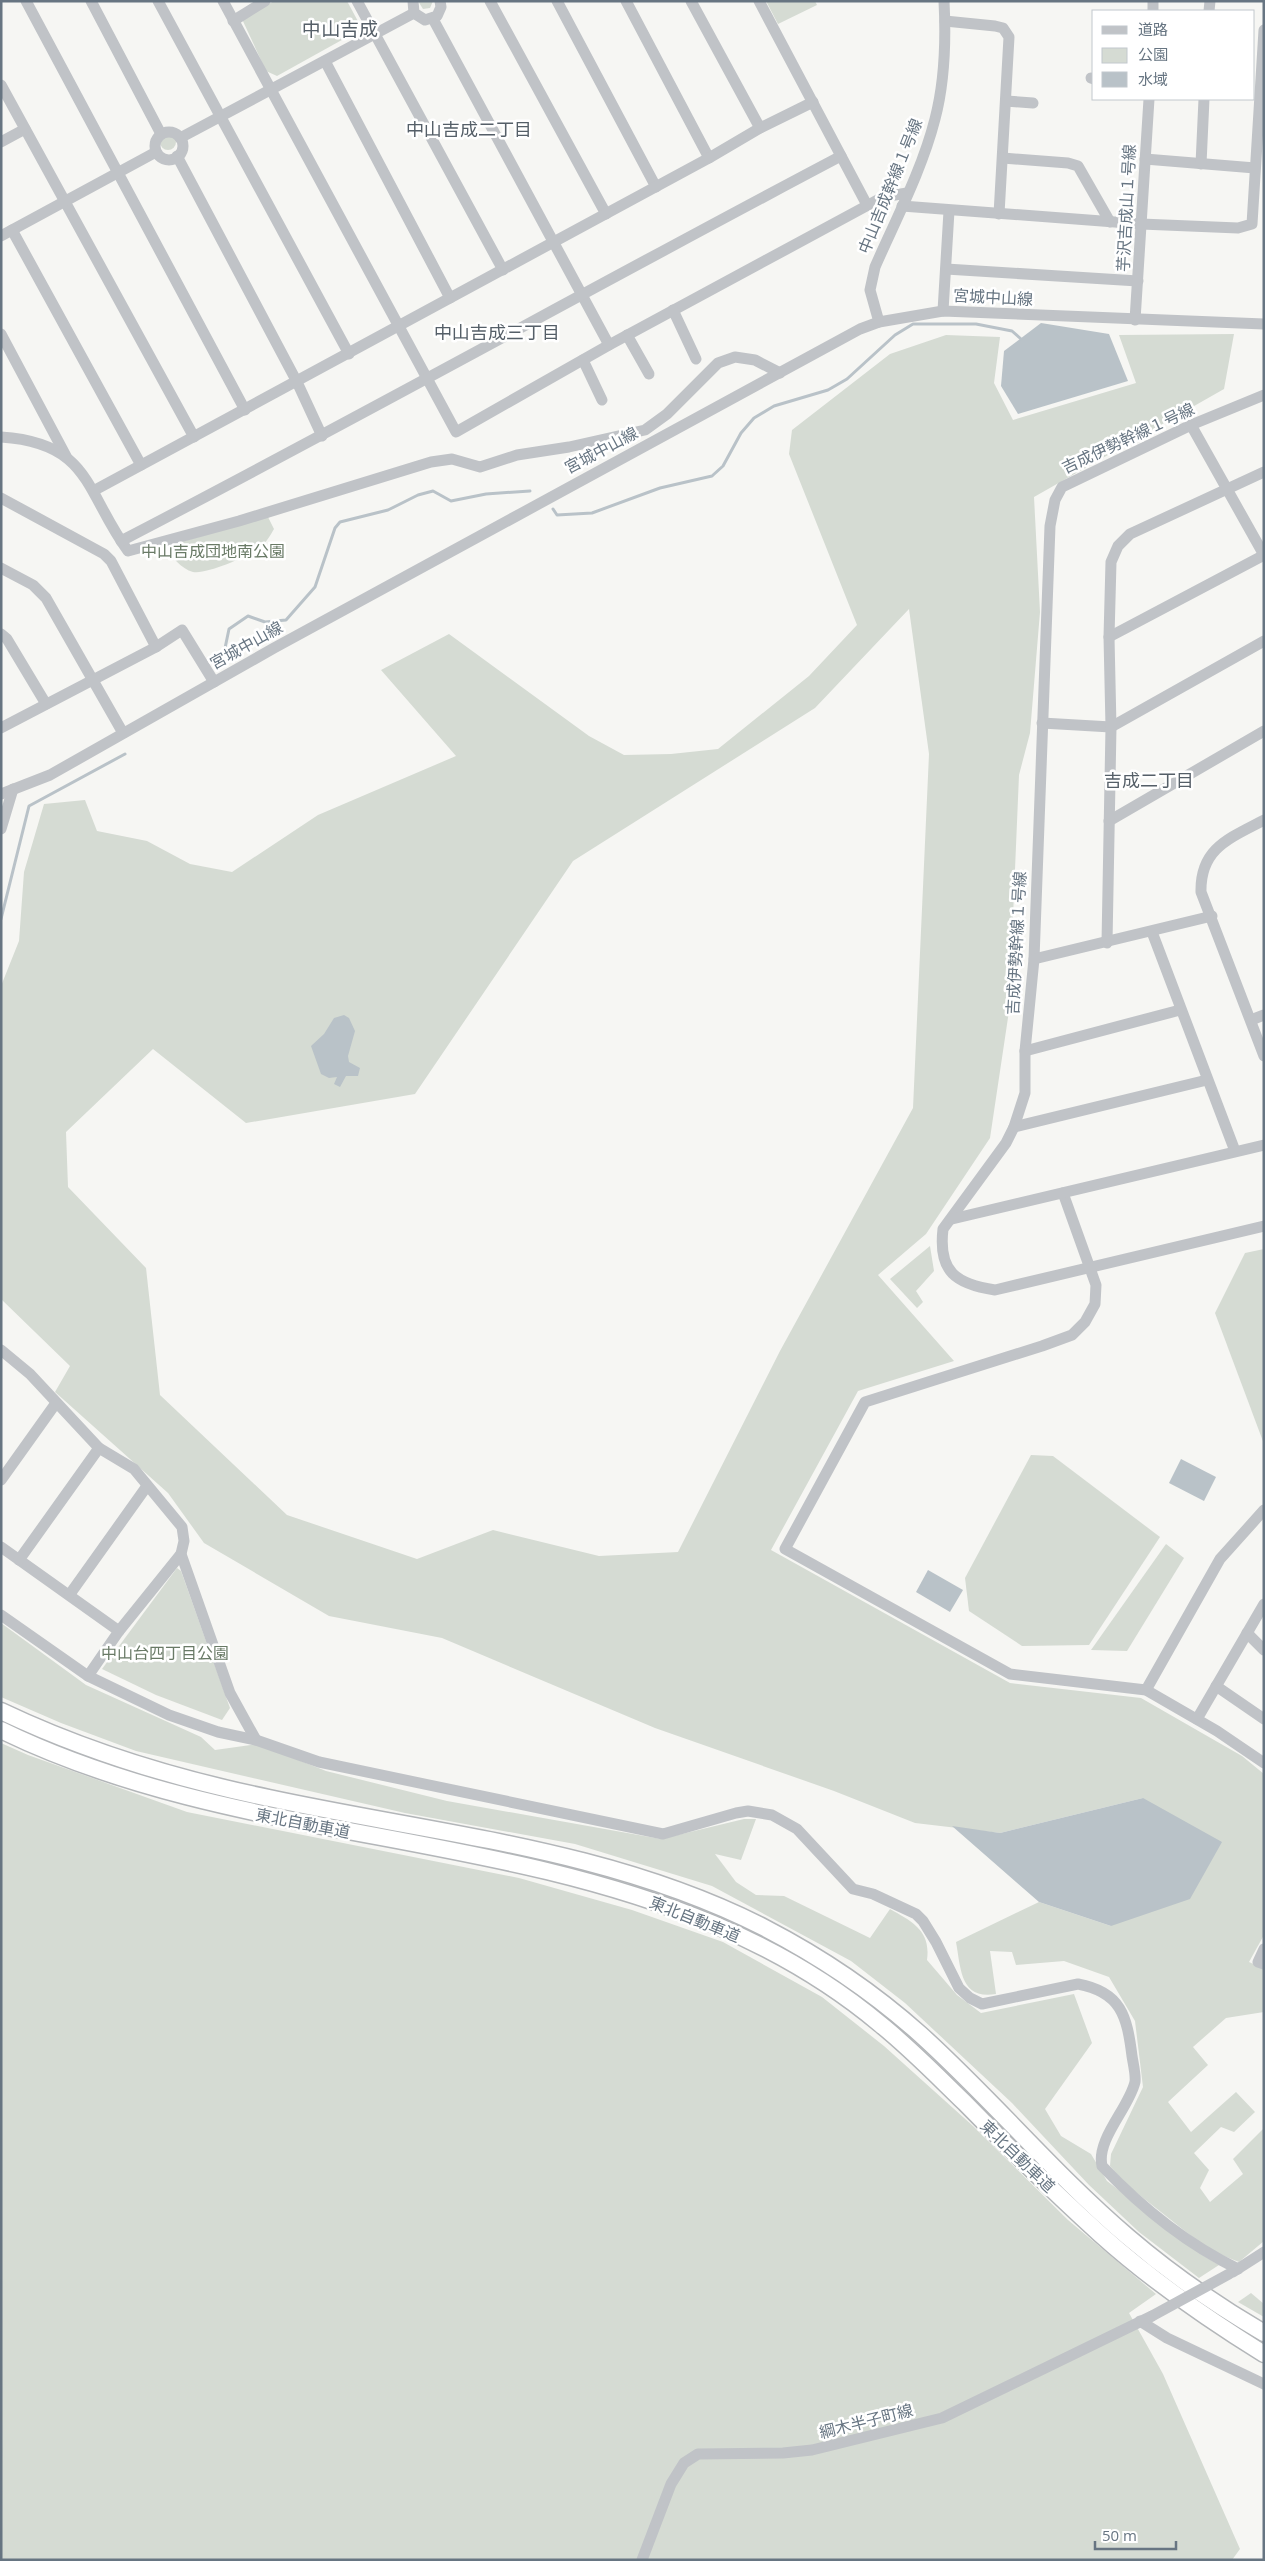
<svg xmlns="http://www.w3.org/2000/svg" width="1265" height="2561" font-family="'Open Sans','Noto Sans JP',sans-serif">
<rect width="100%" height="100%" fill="#f6f6f3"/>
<!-- green -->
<g fill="#d5dbd3" fill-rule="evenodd">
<path d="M 274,1 L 347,1 L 360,25 L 358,31 L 277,76 L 266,71 L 242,19 Z"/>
<path d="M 418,1 L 433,1 L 430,8 L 423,9 Z"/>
<path d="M 766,1 L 815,1 L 817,5 L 778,24 Z"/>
<circle cx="168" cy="142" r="8"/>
<path d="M 1234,334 L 1224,389 L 1034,497 L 1040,612 L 1030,733 L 1019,775 L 1009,1011 L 990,1138 L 926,1234 L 878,1275 L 954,1361 L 858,1391 L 771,1550 L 1010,1683 L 1141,1698 L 1242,1756 L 1264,1774 L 1264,1935 L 1249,1962 L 1264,1969 L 1264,2012 L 1226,2018 L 1193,2047 L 1208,2065 L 1168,2102 L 1191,2132 L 1236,2092 L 1255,2112 L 1234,2132 L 1221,2127 L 1194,2153 L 1209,2170 L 1200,2188 L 1210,2202 L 1243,2174 L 1233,2159 L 1264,2128 L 1264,2241 L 1239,2262 L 1209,2250 L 1128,2186 L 1110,2166 L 1111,2154 L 1143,2087 L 1135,2021 L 1109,1977 L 1064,1961 L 1016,1965 L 1012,1952 L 990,1951 L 996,1994 C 960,2000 961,1969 956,1942 L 1039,1902 L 1111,1926 L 1143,1798 L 1000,1833 L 915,1823 L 834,1791 L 655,1728 L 442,1638 L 329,1616 L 204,1543 L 168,1493 L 55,1392 L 70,1366 L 1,1299 L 1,986 L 19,941 L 24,872 L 44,804 L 85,800 L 97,831 L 147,841 L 190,864 L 232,872 L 318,815 L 456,756 L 381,670 L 449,634 L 589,736 L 624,755 L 671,754 L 718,749 L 809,676 L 857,625 L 789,454 L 792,430 L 890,354 L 946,335 L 1000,337 L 994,383 L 1013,420 L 1136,383 L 1119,335 ZM 909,609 L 929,754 L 913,1108 L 780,1351 L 678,1552 L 599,1556 L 493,1530 L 417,1559 L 287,1515 L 160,1395 L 146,1268 L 68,1187 L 66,1132 L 153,1049 L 246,1123 L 415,1094 L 573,861 L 815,708 Z"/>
<path d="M 268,517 L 274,529 C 270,536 266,543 259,548 C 249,556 206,575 193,572 C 181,569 172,556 163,547 Z"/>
<path d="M 930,1246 L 934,1271 L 916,1291 L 923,1302 L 917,1308 L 890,1279 Z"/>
<path d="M 1264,1249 L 1264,1444 L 1215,1313 L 1245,1253 Z"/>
<path d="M 1031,1455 L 1053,1456 L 1160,1537 L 1089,1645 L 1022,1646 L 969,1611 L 965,1578 Z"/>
<path d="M 1166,1544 L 1184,1558 L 1127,1651 L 1091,1650 Z"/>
<path d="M 177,1568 L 181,1571 L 230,1708 L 222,1720 L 156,1695 L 102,1669 Z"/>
<path d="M 1,1623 L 86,1685 L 201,1737 L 215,1750 L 258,1744 L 326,1771 L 447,1801 L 661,1839 L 744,1819 L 756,1819 L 741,1860 L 715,1854 L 736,1882 L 756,1895 L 784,1896 L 870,1938 L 890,1909 C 913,1922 931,1931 927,1960 L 957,1995 L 981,2013 L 1074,1994 L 1092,2043 L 1045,2109 L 1061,2136 L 1091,2154 L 1107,2181 L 1204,2256 L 1219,2265 L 1199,2278 L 1139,2232 L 1089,2185 L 1012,2103 L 905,2003 L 851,1961 L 712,1886 L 575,1844 L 405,1813 L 136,1751 L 61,1723 L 1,1697 Z"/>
<path d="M 1,1743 L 28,1755 L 187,1812 L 519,1878 L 632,1910 L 723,1942 L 822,1997 L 884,2046 L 973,2126 L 1068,2220 L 1156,2294 L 1129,2313 L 1163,2374 L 1240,2549 L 1232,2560 L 1,2560 Z"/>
<path d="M 1251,2293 L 1264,2304 L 1264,2317 L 1238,2302 Z"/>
</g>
<!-- water -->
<g fill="#b9c2c8">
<path d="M 1041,323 L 1109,334 L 1128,381 L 1018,414 L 1001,386 L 1004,351 Z"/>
<path d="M 344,1015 L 349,1018 L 355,1031 L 348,1056 L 349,1062 L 360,1068 L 358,1076 L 346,1076 L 340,1087 L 334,1084 L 337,1077 L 329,1078 L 321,1074 L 311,1046 L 324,1034 L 334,1018 Z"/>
<path d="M 1181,1459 L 1216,1477 L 1204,1501 L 1169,1483 Z"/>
<path d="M 928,1570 L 963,1590 L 950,1612 L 916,1592 Z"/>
<path d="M 1143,1798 L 1222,1842 L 1190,1899 L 1111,1926 L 1039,1902 L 952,1826 L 1000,1833 Z"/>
</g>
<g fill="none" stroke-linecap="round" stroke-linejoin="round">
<!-- stream -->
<g stroke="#b9c2c8" stroke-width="3">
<path d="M 553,509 L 557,515 L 592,513 L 660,488 L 712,476 L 723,466 L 741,433 L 754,418 L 774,406 L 828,390 L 847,379 L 895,335 L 913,324 L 976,324 L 1012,331 L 1021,339"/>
<path d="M 224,653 L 229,629 L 248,616 L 265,622 L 286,620 L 315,587 L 335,528 L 340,522 L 388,510 L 418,495 L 433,491 L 451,501 L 486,494 L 530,491"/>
<path d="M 1,919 L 29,806 L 125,754"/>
</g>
<!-- highway casing -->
<g stroke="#b3b6b9" stroke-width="19">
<g id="highway">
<path d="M 1,1711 C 87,1752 177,1779 269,1798 C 436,1834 611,1849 765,1928 C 821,1957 874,1993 920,2034 C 992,2099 1054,2174 1128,2237 C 1170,2273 1216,2305 1264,2333"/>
<path d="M 1,1730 C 226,1840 484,1828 713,1924 C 772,1949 831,1983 880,2024 C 910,2048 937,2076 965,2103 C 1009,2148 1054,2192 1100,2234 C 1151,2280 1206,2318 1264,2354"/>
</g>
</g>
<!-- minor -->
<g stroke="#c0c3c7" stroke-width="11">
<path d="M 26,1 L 245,410"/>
<path d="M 91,1 L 161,134"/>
<path d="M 158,1 L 349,354"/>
<path d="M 223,1 L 456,432 L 609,345 L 883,197 L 907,193"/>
<path d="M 357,1 L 503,270"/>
<path d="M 413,1 L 414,13 L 425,20 L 437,16 L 441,7 L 440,1"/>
<path d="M 490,1 L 606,214"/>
<path d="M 557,1 L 656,187"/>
<path d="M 626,1 L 709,158"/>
<path d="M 691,1 L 760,128"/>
<path d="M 759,1 L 867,205"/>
<path d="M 1153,11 L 1153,1"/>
<path d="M 1209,11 L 1210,1"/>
<path d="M 433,19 L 609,345"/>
<path d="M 233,21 L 265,1"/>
<path d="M 945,21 L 995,26 L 1003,28 L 1009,37 L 999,214"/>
<path d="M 325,61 L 450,298"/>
<path d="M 1091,78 L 1094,79"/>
<path d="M 1,85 L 194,437"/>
<path d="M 1006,101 L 1033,103"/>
<circle cx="169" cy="146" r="14"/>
<path d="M 180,138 L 414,13"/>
<path d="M 1,142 L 25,129"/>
<path d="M 177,156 L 297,382 L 322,436"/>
<path d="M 1003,158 L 1068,163 L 1078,166 L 1110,222"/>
<path d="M 1145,159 L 1255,168"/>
<path d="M 1201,164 L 1204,99"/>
<path d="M 902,206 L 1141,224 L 1238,228 L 1252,224 L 1264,30"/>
<path d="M 12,230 L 141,465"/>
<path d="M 1,236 L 156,152"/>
<path d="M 946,269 L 1138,281"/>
<path d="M 673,310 L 696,359"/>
<path d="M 943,311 L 949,211"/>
<path d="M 1135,320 L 1149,99"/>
<path d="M 879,322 L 870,290 L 875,267 C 896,219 922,170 935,119 C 945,81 946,40 944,1"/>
<path d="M 1,334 L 66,456"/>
<path d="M 627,335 L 649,374"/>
<path d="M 583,360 L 602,400"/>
<path d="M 1264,395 L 1191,425 L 1062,487 L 1055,500 L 1050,526 L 1034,959 L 1025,1051 L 1025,1093 L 1014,1127 L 1006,1143 L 943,1229 C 938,1272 956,1284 995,1290 L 1264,1226"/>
<path d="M 1191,425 L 1264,555"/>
<path d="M 1,437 C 91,443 85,492 128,551 L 239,521 L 431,462 L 452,459 L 480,467 L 517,455 L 569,447 L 645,430 L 667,414 L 718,363 L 735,357 L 755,360 L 780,373"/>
<path d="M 95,490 L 709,158 L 760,128 L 813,102"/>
<path d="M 1,498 L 104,554 L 111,561 L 156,647"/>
<path d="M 121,541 C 362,416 600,283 841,156"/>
<path d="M 1,568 L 33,585 L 46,598 L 123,733"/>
<path d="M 1,634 L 7,639 L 46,704"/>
<path d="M 1109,637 L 1264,555"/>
<path d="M 1042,723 L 1111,727 L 1264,641"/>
<path d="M 1,728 L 156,647 L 182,630 L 214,682"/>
<path d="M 1,794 L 50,775 L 274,648 L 860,329 L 879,322 L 943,311 L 1264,324"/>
<path d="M 1264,820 C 1230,838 1200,848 1201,892 L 1264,1056"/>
<path d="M 1109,821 L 1264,731"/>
<path d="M 1,829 L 13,789"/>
<path d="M 1152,932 L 1235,1151"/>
<path d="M 1107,943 L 1111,727 L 1109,637 L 1111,562 L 1118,546 L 1130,534 L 1264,472"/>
<path d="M 1034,959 L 1212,916"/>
<path d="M 1251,1020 L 1264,1015"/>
<path d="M 1025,1051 L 1180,1010"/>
<path d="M 1014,1127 L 1207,1080"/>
<path d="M 1063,1193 L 1096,1285 L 1095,1304 L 1085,1322 L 1072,1335 L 1042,1346 L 865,1402 L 785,1549 L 1010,1674 L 1146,1690 L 1217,1731 L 1264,1763"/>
<path d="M 952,1219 L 1264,1145"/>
<path d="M 1,1350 L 30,1374 L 99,1448 L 134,1469 L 182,1527 L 184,1541 L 181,1554 L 230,1693 L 256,1740"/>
<path d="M 1,1480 L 56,1403"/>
<path d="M 1,1547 L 119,1631"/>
<path d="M 19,1560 L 99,1448"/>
<path d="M 70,1594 L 147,1486"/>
<path d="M 1,1615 L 88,1676 L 169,1715 L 218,1732 L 256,1740 L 319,1762 L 663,1834 L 736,1813 L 748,1811 L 772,1815 L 797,1829 L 853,1889 L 873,1894 L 916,1914 L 923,1921 L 936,1942 L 959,1988 L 970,1998 L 982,2004 L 1078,1984 C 1121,1992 1127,2016 1132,2056 C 1133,2063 1136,2075 1135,2082 C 1129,2108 1096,2139 1102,2166 C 1141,2207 1187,2244 1238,2269"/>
<path d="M 1247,1633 L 1264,1650"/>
<path d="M 88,1676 L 119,1631 L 181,1554"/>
<path d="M 1216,1686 L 1264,1719"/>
<path d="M 1146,1690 L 1220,1559 L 1264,1510"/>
<path d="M 1197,1719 L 1264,1604"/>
<path d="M 1264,1949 L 1258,1962 L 1264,1964"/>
<path d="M 1233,2272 L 1264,2252"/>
<path d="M 1140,2321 L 1167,2338 L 1264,2384"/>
<path d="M 642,2560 L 671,2484 L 684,2463 L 698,2454 L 783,2453 L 812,2450 L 942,2418 L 1152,2316"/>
</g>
<!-- highway -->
<use href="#highway" stroke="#fff" stroke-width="16"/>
<!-- minor-bridge -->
<path stroke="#c0c3c7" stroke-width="11" d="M 1152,2316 L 1229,2274"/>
</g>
<g text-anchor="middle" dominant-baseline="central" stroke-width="5" stroke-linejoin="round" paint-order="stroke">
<!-- street labels -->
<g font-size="16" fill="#677582" stroke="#fff">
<text transform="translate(890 186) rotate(-68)">中山吉成幹線１号線</text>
<text transform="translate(1126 208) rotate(-87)">芋沢吉成山１号線</text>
<text transform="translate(993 297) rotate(3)">宮城中山線</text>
<text transform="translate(1128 438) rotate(-25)">吉成伊勢幹線１号線</text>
<text transform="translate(601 450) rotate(-28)">宮城中山線</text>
<text transform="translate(246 645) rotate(-29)">宮城中山線</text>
<text transform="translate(1016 943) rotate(-87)">吉成伊勢幹線１号線</text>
<text transform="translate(303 1823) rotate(11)">東北自動車道</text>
<text transform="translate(695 1919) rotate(22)">東北自動車道</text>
<text transform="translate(1018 2156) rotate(44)">東北自動車道</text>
<text transform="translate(866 2421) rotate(-14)">綱木半子町線</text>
</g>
<!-- park labels -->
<g font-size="16" fill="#697a66" stroke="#fff">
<text x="213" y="551">中山吉成団地南公園</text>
<text x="165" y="1653">中山台四丁目公園</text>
</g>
<!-- neighbourhood labels -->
<g font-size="18" fill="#555f68" stroke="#fff">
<text x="469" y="129">中山吉成二丁目</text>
<text x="497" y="332">中山吉成三丁目</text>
<text x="1149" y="780">吉成二丁目</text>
</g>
<!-- quarter labels -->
<g font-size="19" fill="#555f68" stroke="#fff">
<text x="340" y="29">中山吉成</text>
</g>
</g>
<!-- border -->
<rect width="1265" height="2561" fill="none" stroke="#677582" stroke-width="5"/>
<!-- legend -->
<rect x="1092" y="10" width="162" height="90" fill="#ffffff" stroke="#c2c8cd"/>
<rect x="1102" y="26" width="25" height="8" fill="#c0c3c7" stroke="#c2c8cd"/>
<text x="1138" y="35" font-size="15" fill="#677582">道路</text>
<rect x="1102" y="48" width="25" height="15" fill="#d5dbd3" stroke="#c2c8cd"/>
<text x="1138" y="60" font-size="15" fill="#677582">公園</text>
<rect x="1102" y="72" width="25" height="15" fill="#b9c2c8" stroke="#c2c8cd"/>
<text x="1138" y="85" font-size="15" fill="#677582">水域</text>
<!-- scale -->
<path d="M1095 2541v8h81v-8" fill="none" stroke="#677582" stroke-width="2.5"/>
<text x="1102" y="2541" font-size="15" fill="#677582" stroke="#ffffff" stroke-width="4" paint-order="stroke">50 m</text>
</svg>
